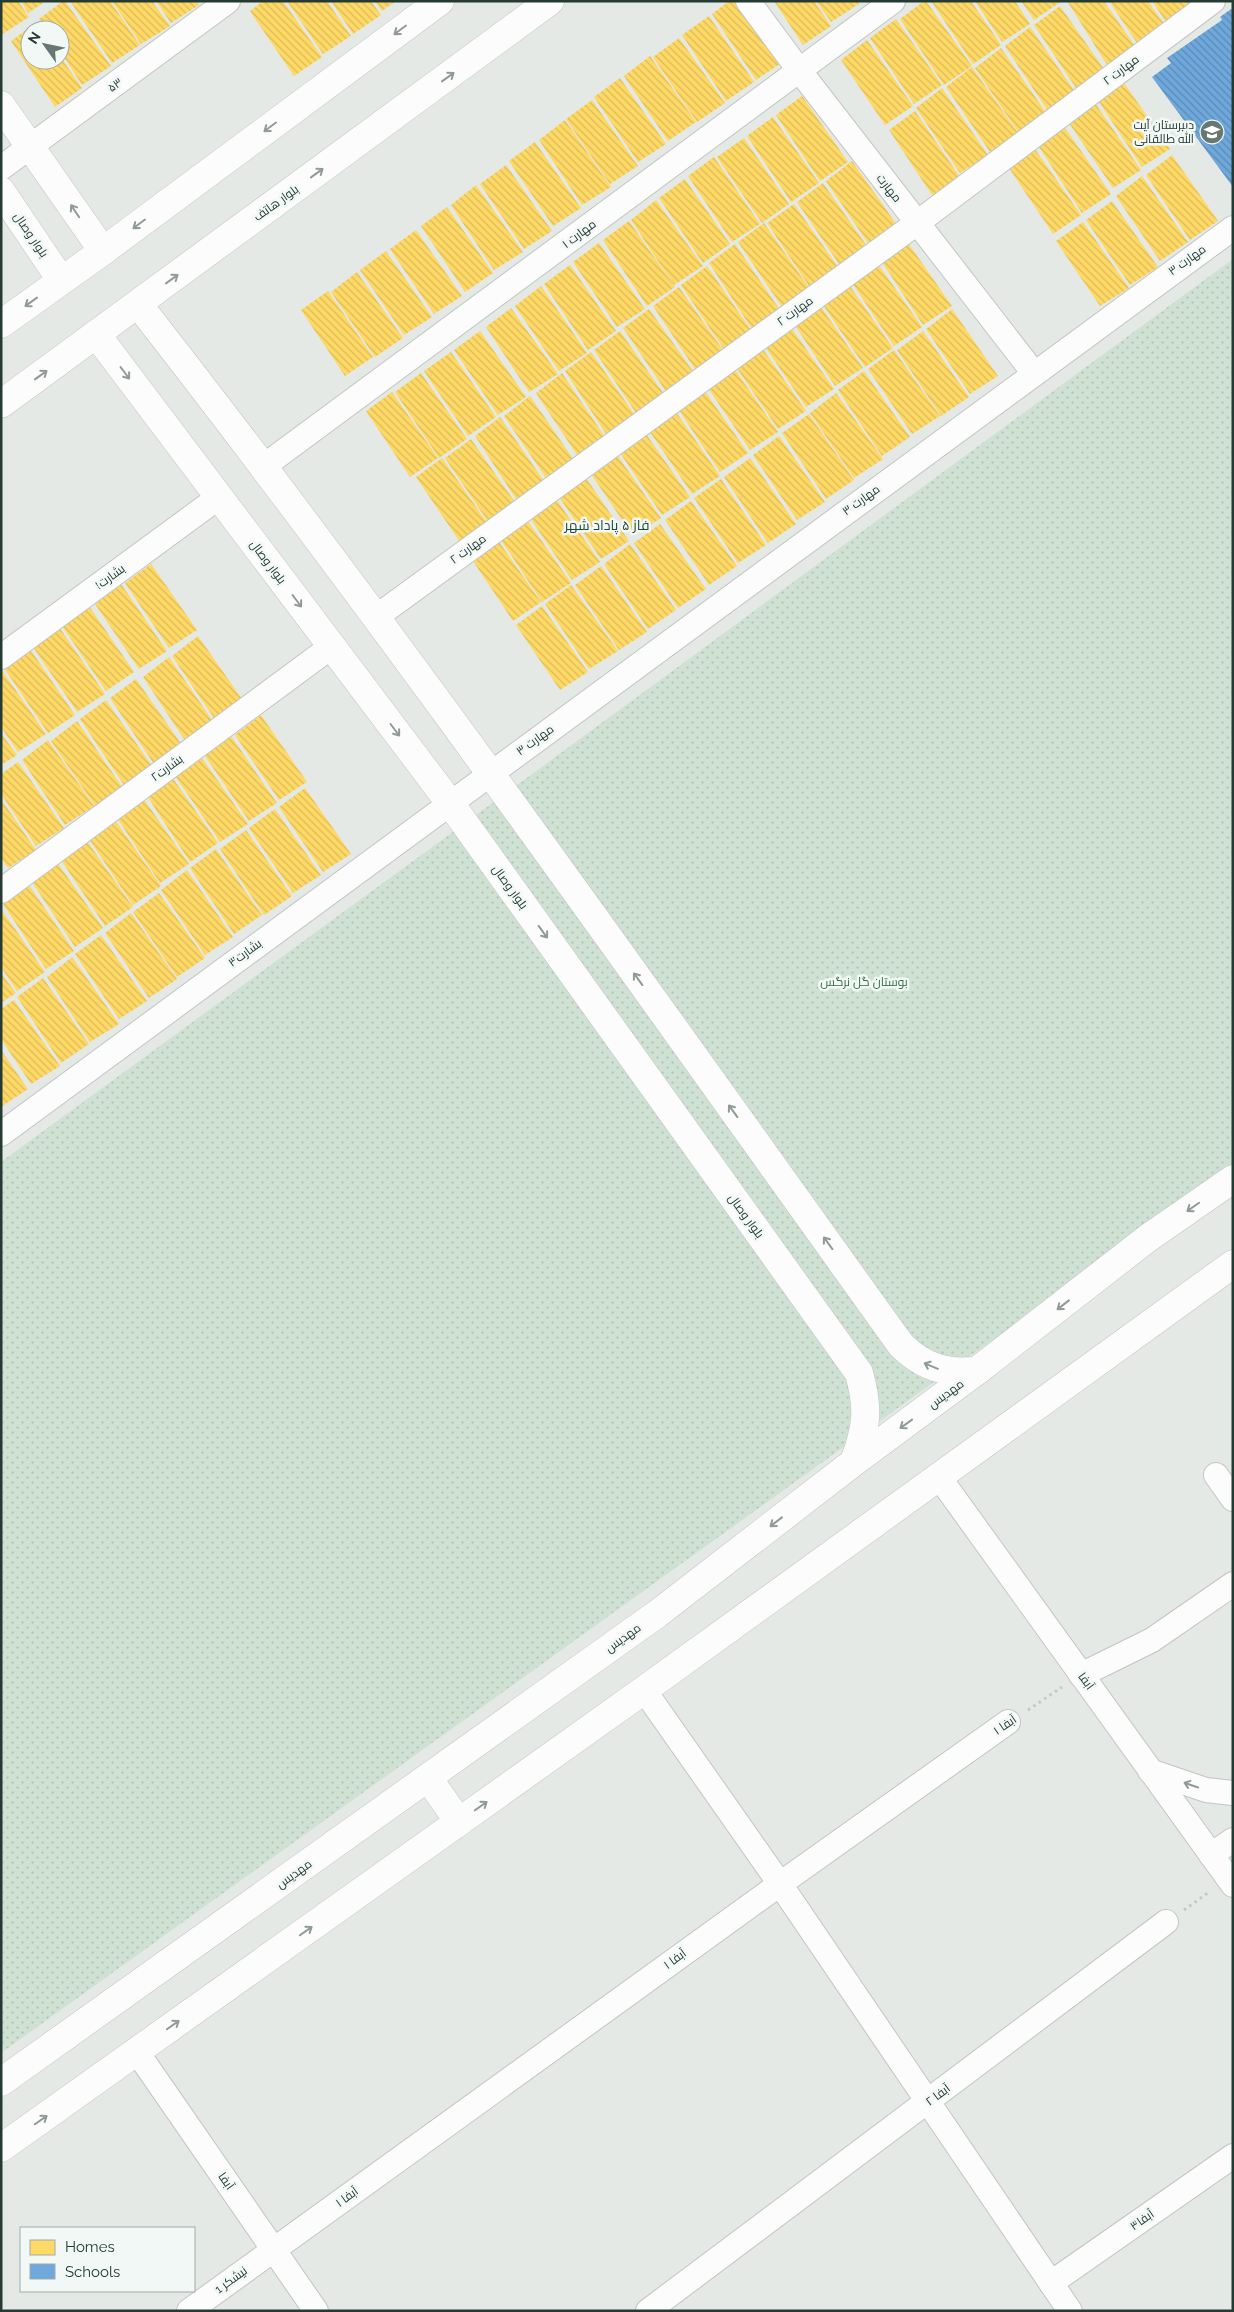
<svg xmlns="http://www.w3.org/2000/svg" width="1234" height="2312" font-family="Raleway,Cairo,sans-serif">
<defs>
<pattern id="grass-dots" width="8" height="8" patternUnits="userSpaceOnUse" patternTransform="scale(1.25)"><rect width="8" height="8" fill="#cfe1d2"/><path d="M2 2h.1M6 6h.1" fill="none" stroke="#b2c2b5" stroke-width="1.8" stroke-linecap="round"/></pattern>
<pattern id="homes-back-hatch" width="6" height="6" patternUnits="userSpaceOnUse" patternTransform="scale(1.25)"><rect width="6" height="6" fill="#ffd966"/><path d="M-1 5l2 2M0 0l6 6M5-1l2 2" fill="none" stroke="#dabb59"/></pattern>
<pattern id="schools-back-hatch" width="6" height="6" patternUnits="userSpaceOnUse" patternTransform="scale(1.25)"><rect width="6" height="6" fill="#6fa8dc"/><path d="M-1 5l2 2M0 0l6 6M5-1l2 2" fill="none" stroke="#5b8ab3"/></pattern>
</defs>
<rect width="100%" height="100%" fill="#e4e9e6"/>
<!-- grass -->
<path fill="url(#grass-dots)" d="M 1233,259 L 1233,1167 L 1,2053 L 1,1162 L 539,769 Z"/>
<!-- homes -->
<g fill="url(#homes-back-hatch)">
<path d="M 1,1 L 18,1 L 29,17 L 1,35 Z"/>
<path d="M 21,1 L 46,1 L 28,13 Z"/>
<path d="M 63,1 L 65,1 L 111,66 L 82,85 L 60,51 L 60,30 L 46,30 L 39,19 Z"/>
<path d="M 70,1 L 110,1 L 140,45 L 112,63 Z"/>
<path d="M 112,1 L 152,1 L 170,26 L 141,44 Z"/>
<path d="M 156,1 L 196,1 L 199,5 L 171,23 Z"/>
<path d="M 263,1 L 283,1 L 322,57 L 294,76 L 250,11 Z"/>
<path d="M 287,1 L 327,1 L 351,36 L 323,54 Z"/>
<path d="M 331,1 L 371,1 L 381,15 L 353,34 Z"/>
<path d="M 375,1 L 396,1 L 382,11 Z"/>
<path d="M 729,1 L 742,1 L 784,61 L 756,80 L 712,14 Z"/>
<path d="M 774,1 L 814,1 L 831,26 L 803,45 Z"/>
<path d="M 816,1 L 857,1 L 859,4 L 831,22 Z"/>
<path d="M 924,1 L 926,1 L 972,66 L 944,85 L 900,19 Z"/>
<path d="M 931,1 L 971,1 L 1001,45 L 973,64 Z"/>
<path d="M 975,1 L 1015,1 L 1030,24 L 1002,42 Z"/>
<path d="M 1021,1 L 1062,1 L 1034,20 Z"/>
<path d="M 1067,1 L 1104,1 L 1137,49 L 1109,68 Z"/>
<path d="M 1109,1 L 1148,1 L 1167,28 L 1139,46 Z"/>
<path d="M 1152,1 L 1192,1 L 1196,7 L 1168,25 Z"/>
<path d="M 1060,6 L 1106,72 L 1078,91 L 1034,25 Z"/>
<path d="M 709,16 L 754,82 L 726,101 L 682,35 Z"/>
<path d="M 896,19 L 942,85 L 914,104 L 870,38 Z"/>
<path d="M 37,22 L 42,30 L 30,30 L 30,60 L 60,60 L 60,56 L 82,88 L 55,107 L 11,41 Z"/>
<path d="M 1030,27 L 1076,93 L 1048,111 L 1005,46 Z"/>
<path d="M 679,38 L 725,103 L 697,122 L 653,57 Z"/>
<path d="M 867,40 L 913,106 L 885,125 L 841,60 Z"/>
<path d="M 1001,48 L 1047,114 L 1019,133 L 975,68 Z"/>
<path d="M 650,56 L 696,122 L 668,141 L 624,76 Z"/>
<path d="M 972,67 L 1018,133 L 990,152 L 946,87 Z"/>
<path d="M 620,78 L 666,144 L 638,162 L 594,97 Z"/>
<path d="M 1124,83 L 1170,149 L 1142,167 L 1099,102 Z"/>
<path d="M 942,88 L 988,155 L 960,173 L 916,108 Z"/>
<path d="M 802,96 L 848,162 L 820,181 L 776,115 Z"/>
<path d="M 592,100 L 638,166 L 610,184 L 566,119 Z"/>
<path d="M 1095,103 L 1141,170 L 1113,188 L 1069,123 Z"/>
<path d="M 915,111 L 960,177 L 932,195 L 889,130 Z"/>
<path d="M 773,117 L 819,183 L 791,202 L 747,136 Z"/>
<path d="M 565,120 L 611,187 L 582,205 L 539,140 Z"/>
<path d="M 1065,128 L 1111,194 L 1082,213 L 1039,147 Z"/>
<path d="M 744,138 L 789,204 L 762,223 L 717,157 Z"/>
<path d="M 535,142 L 581,208 L 553,226 L 509,161 Z"/>
<path d="M 1035,149 L 1081,215 L 1053,234 L 1009,168 Z"/>
<path d="M 1172,155 L 1218,221 L 1190,240 L 1146,175 Z"/>
<path d="M 714,157 L 760,224 L 732,242 L 688,176 Z"/>
<path d="M 852,161 L 899,228 L 870,246 L 826,181 Z"/>
<path d="M 506,165 L 552,231 L 524,249 L 480,184 Z"/>
<path d="M 1142,176 L 1188,242 L 1160,261 L 1116,196 Z"/>
<path d="M 685,179 L 730,244 L 703,263 L 659,198 Z"/>
<path d="M 823,183 L 869,249 L 841,267 L 797,202 Z"/>
<path d="M 476,185 L 523,252 L 494,270 L 451,205 Z"/>
<path d="M 656,200 L 703,266 L 674,285 L 631,220 Z"/>
<path d="M 1112,201 L 1158,267 L 1130,285 L 1086,220 Z"/>
<path d="M 794,204 L 840,270 L 811,289 L 767,223 Z"/>
<path d="M 447,207 L 493,273 L 465,292 L 421,226 Z"/>
<path d="M 629,221 L 675,287 L 647,306 L 603,240 Z"/>
<path d="M 1083,222 L 1129,288 L 1100,306 L 1056,241 Z"/>
<path d="M 764,223 L 810,289 L 782,307 L 738,242 Z"/>
<path d="M 416,230 L 462,296 L 434,314 L 390,249 Z"/>
<path d="M 906,240 L 952,306 L 923,325 L 880,259 Z"/>
<path d="M 599,243 L 645,309 L 617,327 L 573,262 Z"/>
<path d="M 735,244 L 780,310 L 752,329 L 709,263 Z"/>
<path d="M 386,251 L 432,317 L 404,335 L 360,270 Z"/>
<path d="M 876,261 L 922,327 L 894,346 L 850,280 Z"/>
<path d="M 570,265 L 616,331 L 588,350 L 544,284 Z"/>
<path d="M 707,266 L 753,333 L 725,351 L 681,285 Z"/>
<path d="M 357,272 L 403,338 L 375,357 L 331,292 Z"/>
<path d="M 847,282 L 893,348 L 865,367 L 821,302 Z"/>
<path d="M 541,286 L 587,353 L 559,371 L 515,306 Z"/>
<path d="M 679,287 L 725,353 L 697,372 L 653,306 Z"/>
<path d="M 328,291 L 373,357 L 345,376 L 301,310 Z"/>
<path d="M 817,301 L 863,368 L 835,386 L 792,321 Z"/>
<path d="M 511,308 L 558,374 L 529,392 L 486,327 Z"/>
<path d="M 649,309 L 695,374 L 667,393 L 623,328 Z"/>
<path d="M 952,309 L 998,376 L 970,394 L 926,329 Z"/>
<path d="M 788,323 L 834,389 L 806,407 L 762,342 Z"/>
<path d="M 480,331 L 526,397 L 498,415 L 454,350 Z"/>
<path d="M 620,331 L 666,397 L 638,416 L 594,350 Z"/>
<path d="M 923,331 L 969,397 L 941,416 L 897,350 Z"/>
<path d="M 760,345 L 806,411 L 778,429 L 734,364 Z"/>
<path d="M 894,350 L 940,416 L 912,434 L 868,369 Z"/>
<path d="M 451,352 L 496,417 L 468,436 L 424,371 Z"/>
<path d="M 591,352 L 637,418 L 608,437 L 565,371 Z"/>
<path d="M 732,365 L 778,432 L 750,450 L 706,385 Z"/>
<path d="M 864,371 L 910,437 L 882,456 L 838,390 Z"/>
<path d="M 421,373 L 467,439 L 439,458 L 395,392 Z"/>
<path d="M 562,373 L 607,440 L 579,458 L 536,393 Z"/>
<path d="M 702,387 L 748,453 L 720,472 L 676,406 Z"/>
<path d="M 392,392 L 438,458 L 410,477 L 366,411 Z"/>
<path d="M 836,393 L 883,459 L 854,478 L 810,413 Z"/>
<path d="M 530,396 L 576,463 L 548,481 L 504,416 Z"/>
<path d="M 674,409 L 720,476 L 692,494 L 648,429 Z"/>
<path d="M 809,414 L 854,480 L 826,499 L 782,433 Z"/>
<path d="M 500,417 L 546,484 L 518,502 L 475,436 Z"/>
<path d="M 644,431 L 690,497 L 662,515 L 618,450 Z"/>
<path d="M 779,436 L 825,502 L 797,520 L 753,455 Z"/>
<path d="M 471,439 L 517,505 L 489,523 L 445,458 Z"/>
<path d="M 615,452 L 661,518 L 633,536 L 589,471 Z"/>
<path d="M 442,458 L 488,524 L 460,542 L 416,477 Z"/>
<path d="M 750,458 L 796,524 L 768,543 L 724,477 Z"/>
<path d="M 584,475 L 629,541 L 601,559 L 557,494 Z"/>
<path d="M 721,479 L 766,545 L 738,563 L 694,498 Z"/>
<path d="M 554,496 L 600,562 L 572,580 L 528,515 Z"/>
<path d="M 691,501 L 737,566 L 709,585 L 665,520 Z"/>
<path d="M 525,517 L 571,583 L 542,602 L 499,537 Z"/>
<path d="M 660,524 L 706,589 L 678,608 L 634,543 Z"/>
<path d="M 495,536 L 541,602 L 513,621 L 469,555 Z"/>
<path d="M 630,544 L 676,610 L 648,629 L 604,564 Z"/>
<path d="M 151,564 L 197,630 L 169,648 L 125,583 Z"/>
<path d="M 601,566 L 647,632 L 619,650 L 575,585 Z"/>
<path d="M 121,584 L 167,651 L 139,669 L 95,604 Z"/>
<path d="M 571,585 L 618,651 L 589,669 L 545,604 Z"/>
<path d="M 89,606 L 134,672 L 106,691 L 62,626 Z"/>
<path d="M 542,606 L 588,672 L 560,690 L 516,625 Z"/>
<path d="M 59,627 L 105,694 L 77,712 L 33,647 Z"/>
<path d="M 198,636 L 244,702 L 216,721 L 172,656 Z"/>
<path d="M 30,649 L 75,715 L 48,733 L 4,668 Z"/>
<path d="M 169,657 L 214,723 L 186,742 L 143,677 Z"/>
<path d="M 1,669 L 46,734 L 18,752 L 1,727 Z"/>
<path d="M 136,679 L 182,745 L 154,764 L 110,698 Z"/>
<path d="M 106,700 L 152,766 L 124,785 L 80,719 Z"/>
<path d="M 261,715 L 307,782 L 279,800 L 235,735 Z"/>
<path d="M 77,721 L 123,788 L 95,806 L 51,741 Z"/>
<path d="M 1,733 L 17,755 L 1,765 Z"/>
<path d="M 231,736 L 277,803 L 249,821 L 205,756 Z"/>
<path d="M 48,740 L 94,806 L 65,825 L 22,760 Z"/>
<path d="M 202,758 L 248,824 L 220,842 L 176,777 Z"/>
<path d="M 18,762 L 64,828 L 36,846 L 1,794 L 1,774 Z"/>
<path d="M 172,777 L 218,843 L 190,862 L 147,796 Z"/>
<path d="M 305,788 L 351,854 L 323,872 L 279,807 Z"/>
<path d="M 143,798 L 189,864 L 160,883 L 117,818 Z"/>
<path d="M 1,799 L 36,850 L 8,868 L 1,858 Z"/>
<path d="M 275,809 L 321,875 L 293,893 L 249,828 Z"/>
<path d="M 115,820 L 161,886 L 133,905 L 89,839 Z"/>
<path d="M 246,830 L 292,896 L 264,915 L 220,849 Z"/>
<path d="M 87,841 L 133,907 L 105,926 L 61,860 Z"/>
<path d="M 216,849 L 262,915 L 234,934 L 190,868 Z"/>
<path d="M 57,862 L 103,928 L 75,947 L 32,882 Z"/>
<path d="M 187,870 L 233,937 L 205,955 L 161,890 Z"/>
<path d="M 29,885 L 74,951 L 46,969 L 3,904 Z"/>
<path d="M 159,893 L 205,958 L 177,977 L 133,912 Z"/>
<path d="M 1,909 L 45,972 L 17,991 L 1,967 Z"/>
<path d="M 131,913 L 177,979 L 149,998 L 105,933 Z"/>
<path d="M 101,935 L 147,1001 L 119,1019 L 75,954 Z"/>
<path d="M 72,957 L 119,1024 L 90,1042 L 47,977 Z"/>
<path d="M 1,973 L 16,993 L 1,1003 Z"/>
<path d="M 43,978 L 89,1044 L 61,1063 L 17,997 Z"/>
<path d="M 14,1000 L 60,1066 L 31,1084 L 1,1039 L 1,1009 Z"/>
<path d="M 1,1050 L 28,1089 L 1,1107 Z"/>
</g>
<!-- schools -->
<path fill="url(#schools-back-hatch)" d="M 1231,9 L 1233,10 L 1233,187 L 1152,77 L 1171,63 L 1167,58 L 1222,20 L 1220,17 Z"/>
<g fill="none" stroke-linecap="round" stroke-linejoin="round">
<!-- minor casing -->
<g stroke="#c1c6c3" stroke-width="26">
<g id="minor">
<path d="M 748,1 L 799,70 L 1033,372"/>
<path d="M 1,168 L 228,1"/>
<path d="M 264,466 L 893,1"/>
<path d="M 376,617 L 917,223 L 1213,1"/>
<path d="M 1,657 L 219,497"/>
<path d="M 1,891 L 332,646"/>
<path d="M 1,1134 L 1233,228"/>
<path d="M 1216,1475 L 1233,1499"/>
<path d="M 939,1477 L 1233,1885"/>
<path d="M 1081,1675 L 1152,1640 L 1233,1584"/>
<path d="M 644,1690 L 780,1884 L 1070,2311"/>
<path d="M 1150,1771 L 1206,1790 L 1233,1793"/>
<path d="M 1211,1855 L 1233,1840"/>
<path d="M 137,2052 L 316,2311"/>
<path d="M 1051,2283 L 1233,2156"/>
<path d="M 189,2311 L 780,1884 L 1008,1722"/>
<path d="M 648,2311 L 1166,1922"/>
</g>
</g>
<!-- tertiary casing -->
<g stroke="#c1c6c3" stroke-width="29">
<g id="tertiary">
<path d="M 1,105 L 103,251"/>
<path d="M 1,191 L 61,280"/>
<path d="M 138,304 C 403,643 650,996 901,1345 C 923,1367 947,1375 978,1370"/>
<path d="M 96,334 L 450,803 L 859,1373 C 869,1409 867,1427 854,1462"/>
<path d="M 428,1778 L 459,1822"/>
<path d="M 1,2082 L 657,1614 L 854,1462 L 978,1370 L 1148,1238 L 1233,1179"/>
<path d="M 1,2148 L 644,1690 L 1233,1264"/>
</g>
</g>
<!-- secondary casing -->
<g stroke="#c0c7c3" stroke-width="29">
<g id="secondary">
<path d="M 1,324 L 103,251 L 440,1"/>
<path d="M 1,404 L 550,1"/>
</g>
</g>
<!-- path -->
<g stroke="#c1c9c5" stroke-width="3" stroke-dasharray="2.5 4" stroke-linecap="butt">
<path d="M 1028,1710 L 1062,1687"/>
<path d="M 1184,1910 L 1209,1892"/>
</g>
<!-- minor -->
<use href="#minor" stroke="#fbfcfb" stroke-width="24"/>
<!-- tertiary -->
<use href="#tertiary" stroke="#fbfcfb" stroke-width="28"/>
<!-- secondary -->
<use href="#secondary" stroke="#fbfcfb" stroke-width="28"/>
</g>
<!-- one-way arrows -->
<defs><path id="oneway-shaft" d="M-6 0H5M1.5-3L5.5 0L1.5 3" fill="none" stroke-width="1.6" stroke-linecap="round" stroke-linejoin="round" transform="scale(1.25)"/></defs>
<g stroke="#909b96">
<use href="#oneway-shaft" transform="translate(400 30) rotate(143)"/>
<use href="#oneway-shaft" transform="translate(448 77) rotate(-36)"/>
<use href="#oneway-shaft" transform="translate(270 127) rotate(143)"/>
<use href="#oneway-shaft" transform="translate(317 173) rotate(-36)"/>
<use href="#oneway-shaft" transform="translate(75 211) rotate(-124)"/>
<use href="#oneway-shaft" transform="translate(139 224) rotate(143)"/>
<use href="#oneway-shaft" transform="translate(172 279) rotate(-36)"/>
<use href="#oneway-shaft" transform="translate(31 302) rotate(144)"/>
<use href="#oneway-shaft" transform="translate(125 373) rotate(53)"/>
<use href="#oneway-shaft" transform="translate(41 375) rotate(-36)"/>
<use href="#oneway-shaft" transform="translate(297 601) rotate(53)"/>
<use href="#oneway-shaft" transform="translate(395 730) rotate(53)"/>
<use href="#oneway-shaft" transform="translate(543 932) rotate(54)"/>
<use href="#oneway-shaft" transform="translate(638 979) rotate(-126)"/>
<use href="#oneway-shaft" transform="translate(733 1111) rotate(-126)"/>
<use href="#oneway-shaft" transform="translate(1193 1207) rotate(145)"/>
<use href="#oneway-shaft" transform="translate(828 1243) rotate(-126)"/>
<use href="#oneway-shaft" transform="translate(1063 1305) rotate(142)"/>
<use href="#oneway-shaft" transform="translate(931 1366) rotate(-157)"/>
<use href="#oneway-shaft" transform="translate(906 1424) rotate(144)"/>
<use href="#oneway-shaft" transform="translate(776 1522) rotate(142)"/>
<use href="#oneway-shaft" transform="translate(1191 1785) rotate(-161)"/>
<use href="#oneway-shaft" transform="translate(481 1806) rotate(-35)"/>
<use href="#oneway-shaft" transform="translate(306 1931) rotate(-35)"/>
<use href="#oneway-shaft" transform="translate(173 2025) rotate(-35)"/>
<use href="#oneway-shaft" transform="translate(41 2120) rotate(-35)"/>
</g>
<!-- icons -->
<defs>
<g id="school-disc" transform="scale(1.25)"><circle r="9.5" fill="#677771" stroke="#f2f8f5"/><path d="M0-5L7-2L0 1L-7-2ZM-4 1L0 2.5L4 1V4Q0 6-4 4Z" fill="#fff"/></g>
</defs>
<g fill-rule="evenodd">
<use href="#school-disc" x="1212" y="132"/>
</g>
<g text-anchor="middle" dominant-baseline="central" stroke-width="5" stroke-linejoin="round" paint-order="stroke">
<!-- street labels -->
<g font-size="12" fill="#243a32" stroke="#f2f8f5">
<text transform="translate(1121 70) rotate(-37)">مهارت ۲</text>
<text transform="translate(115 85) rotate(-36)">۵۳</text>
<text transform="translate(889 188) rotate(52)">مهارت</text>
<text transform="translate(276 203) rotate(-36)">بلوار هاتف</text>
<text transform="translate(579 234) rotate(-37)">مهارت ۱</text>
<text transform="translate(31 235) rotate(56)">بلوار وصال</text>
<text transform="translate(1187 260) rotate(-36)">مهارت ۳</text>
<text transform="translate(795 311) rotate(-36)">مهارت ۲</text>
<text transform="translate(861 500) rotate(-36)">مهارت ۳</text>
<text transform="translate(468 549) rotate(-36)">مهارت ۲</text>
<text transform="translate(268 562) rotate(53)">بلوار وصال</text>
<text transform="translate(110 577) rotate(-36)">بشارت۱</text>
<text transform="translate(535 740) rotate(-36)">مهارت ۳</text>
<text transform="translate(167 768) rotate(-36)">بشارت۲</text>
<text transform="translate(510 887) rotate(54)">بلوار وصال</text>
<text transform="translate(245 953) rotate(-36)">بشارت۳</text>
<text transform="translate(746 1216) rotate(54)">بلوار وصال</text>
<text transform="translate(946 1394) rotate(-36)">مهدیس</text>
<text transform="translate(623 1638) rotate(-36)">مهدیس</text>
<text transform="translate(1086 1681) rotate(54)">آبفا</text>
<text transform="translate(1005 1725) rotate(-34)">آبفا ۱</text>
<text transform="translate(294 1874) rotate(-36)">مهدیس</text>
<text transform="translate(675 1959) rotate(-36)">آبفا ۱</text>
<text transform="translate(938 2095) rotate(-37)">آبفا ۲</text>
<text transform="translate(226 2181) rotate(55)">آبفا</text>
<text transform="translate(347 2197) rotate(-36)">آبفا ۱</text>
<text transform="translate(1142 2220) rotate(-35)">آبفا۳</text>
<text transform="translate(231 2280) rotate(-36)">نیشکر 1</text>
</g>
<!-- poi labels -->
<g font-size="12" fill="#243a32" stroke="#f2f8f5" text-anchor="end">
<text x="1194" y="125">دبیرستان آیت<tspan x="1194" dy="14">الله طالقانی</tspan></text>
</g>
<!-- park labels -->
<g font-size="12" fill="#326d44" stroke="#f2f8f5">
<text x="864" y="982">بوستان گل نرگس</text>
</g>
<!-- neighbourhood labels -->
<g font-size="14" fill="#214a3d" stroke="#f2f8f5">
<text x="607" y="525">فاز ۵ پاداد شهر</text>
</g>
</g>
<!-- border -->
<rect width="1234" height="2312" fill="none" stroke="#243a32" stroke-width="5"/>
<!-- legend -->
<rect x="20" y="2227" width="175" height="65" fill="#f2f8f5" stroke="#a0aca7"/>
<rect x="30" y="2240" width="25" height="15" fill="#ffd966" stroke="#a0aca7"/>
<text x="65" y="2252" font-size="15" fill="#243a32">Homes</text>
<rect x="30" y="2264" width="25" height="15" fill="#6fa8dc" stroke="#a0aca7"/>
<text x="65" y="2277" font-size="15" fill="#243a32">Schools</text>
<!-- north arrow -->
<g transform="translate(45 45) rotate(303)"><circle r="24" fill="#f2f8f5" stroke="#a0aca7"/>
<path d="M0-4L9 19L0 12L-9 19Z" fill="#677771"/>
<text y="-8" font-size="14" font-weight="bold" text-anchor="middle" fill="#243a32">N</text>
</g>
</svg>
